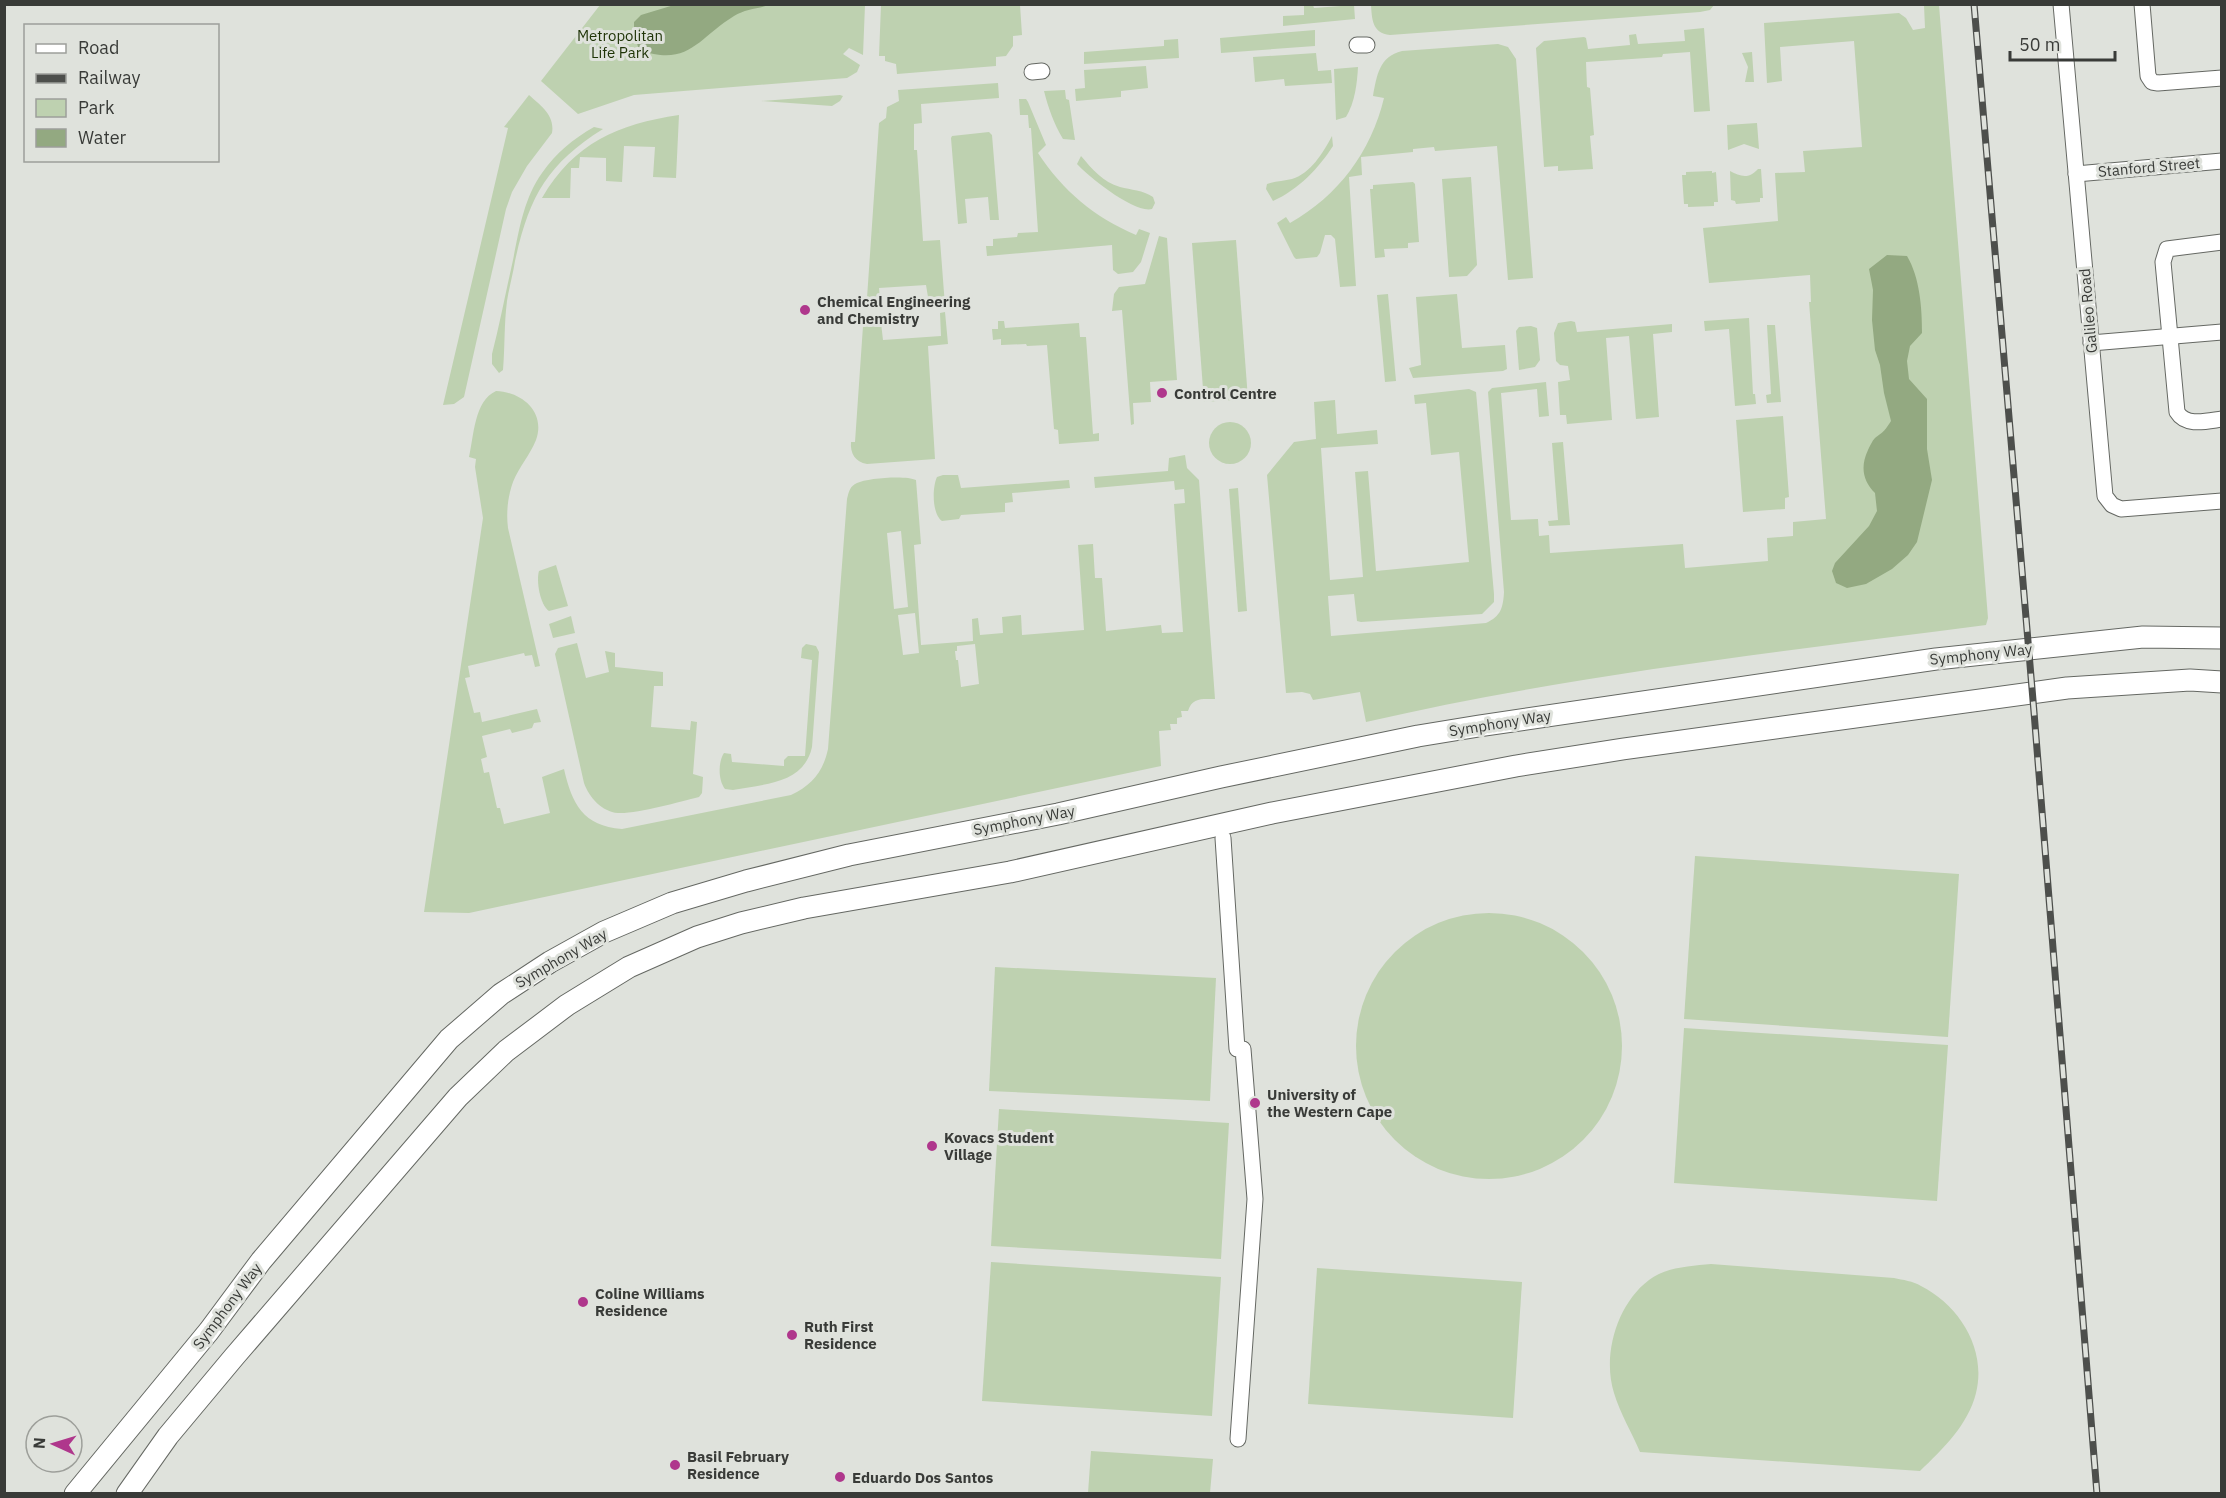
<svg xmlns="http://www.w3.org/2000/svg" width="2226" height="1498" font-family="'IBM Plex Sans',sans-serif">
<rect width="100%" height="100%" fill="#dfe2dc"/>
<!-- green -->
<g fill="#bed1b0" fill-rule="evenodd">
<path d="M 600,5 L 865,5 L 863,55 L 849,48 L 843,54 L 860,65 L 857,72 L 847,78 L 634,95 L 578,114 L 541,81 Z"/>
<path d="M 881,5 L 1020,5 L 1022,35 L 1013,36 L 1013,46 L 1006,56 L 996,57 L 996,66 L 897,74 L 896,64 L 885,61 L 885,56 L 879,56 Z"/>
<path d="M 1304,5 L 1313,5 L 1314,8 L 1354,5 L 1355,19 L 1283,26 L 1283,16 L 1304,15 Z"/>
<path d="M 1371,5 L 1371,4 L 1714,5 L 1710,10 L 1700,12 L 1390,35 C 1372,33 1372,19 1371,5 Z"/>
<path d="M 1924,5 L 1939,5 L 1988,618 L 1986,625 C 1779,652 1570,675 1366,722 L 1360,692 L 1313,700 L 1310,694 L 1302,692 L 1286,693 L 1267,475 L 1294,442 L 1316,439 L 1314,402 L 1335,400 L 1337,434 L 1377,430 L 1378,444 L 1321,448 L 1330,580 L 1363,577 L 1355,472 L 1368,471 L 1376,571 L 1469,562 L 1459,452 L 1431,455 L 1426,403 L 1415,404 L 1414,395 L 1469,389 L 1476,392 L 1494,594 L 1494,602 L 1482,614 L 1361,622 L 1357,621 L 1354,594 L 1328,596 L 1331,636 L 1486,623 C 1501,616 1503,608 1504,592 L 1488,392 L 1492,388 L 1546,382 L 1549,416 L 1539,417 L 1537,389 L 1501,393 L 1511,520 L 1538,519 L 1539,536 L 1549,535 L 1550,553 L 1683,544 L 1685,568 L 1768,561 L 1767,538 L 1793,536 L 1793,522 L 1826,519 L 1809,302 L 1811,302 L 1810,275 L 1709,283 L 1703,228 L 1778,221 L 1775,173 L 1805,172 L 1803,151 L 1862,147 L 1854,41 L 1780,47 L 1782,81 L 1767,83 L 1764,23 L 1899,13 L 1906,18 L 1913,30 L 1925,28 Z"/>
<path d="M 1704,28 L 1710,111 L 1694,112 L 1690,52 L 1663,54 L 1662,57 L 1586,62 L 1587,87 L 1590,88 L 1594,135 L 1590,136 L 1593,169 L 1558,171 L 1558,166 L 1544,167 L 1536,48 L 1544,41 L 1584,37 L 1586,38 L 1588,49 L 1630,45 L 1629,35 L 1636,34 L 1638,44 L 1685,41 L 1684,30 Z"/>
<path d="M 1315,30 L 1315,46 L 1221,53 L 1220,38 Z"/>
<path d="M 1178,39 L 1179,58 L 1084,64 L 1084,52 L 1164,46 L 1164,40 Z"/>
<path d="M 1498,44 L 1508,47 L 1516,59 L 1533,278 L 1508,280 L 1497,146 L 1435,151 L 1434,147 L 1413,149 L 1413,152 L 1361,157 L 1362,175 L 1349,177 L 1356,286 L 1340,287 L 1335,239 L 1331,235 L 1325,235 L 1320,253 L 1317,257 L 1296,259 L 1294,257 L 1277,223 L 1286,217 L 1290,223 C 1338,196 1371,152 1384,98 L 1373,96 C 1377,75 1379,57 1402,51 Z"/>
<path d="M 1752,52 L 1754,82 L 1745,82 L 1748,67 L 1742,53 Z"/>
<path d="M 1316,53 L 1318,71 L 1331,70 L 1332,83 L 1285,86 L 1284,79 L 1255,82 L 1253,57 Z"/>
<path d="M 1146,66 L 1148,88 L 1121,91 L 1121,97 L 1076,101 L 1075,89 L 1085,88 L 1084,70 Z"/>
<path d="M 1358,67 C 1357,84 1355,102 1346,117 L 1336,120 L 1334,69 Z"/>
<path d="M 998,83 L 999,98 L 921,104 L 922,123 L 914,124 L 914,150 L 917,150 L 923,241 L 940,240 L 945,306 L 940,306 L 939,297 L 928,297 L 926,285 L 879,288 L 880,300 L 867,298 L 879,123 L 886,118 L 887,107 L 899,101 L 898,90 Z"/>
<path d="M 1065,90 L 1066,99 L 1069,100 L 1075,140 L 1063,139 C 1054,124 1048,107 1044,91 Z"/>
<path d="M 529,95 C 541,106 555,115 552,133 L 527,166 L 512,192 L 506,209 L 464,397 L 454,404 L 443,405 L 508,128 L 504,127 Z"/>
<path d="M 840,95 L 843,96 L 840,101 L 832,106 L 761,101 Z"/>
<path d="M 1019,99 L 1026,99 L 1028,102 L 1046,145 L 1038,153 C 1063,191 1094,217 1136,235 L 1139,229 L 1150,233 L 1141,262 L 1133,272 L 1118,274 L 1113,270 L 1112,245 L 987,256 L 986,246 L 993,246 L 993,239 L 1017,237 L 1018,233 L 1038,232 L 1031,128 L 1029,128 L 1028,115 L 1020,115 Z"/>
<path d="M 679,115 L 676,178 L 653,177 L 655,147 L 624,146 L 622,182 L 606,181 L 606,158 L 580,157 L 579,168 L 571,168 L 570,198 L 542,198 C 574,143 618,124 679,115 Z"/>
<path d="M 1757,123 L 1759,149 L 1744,144 L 1728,150 L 1727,125 Z"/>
<path d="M 594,127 L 603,129 C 547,164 529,197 515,261 C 513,274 509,288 507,301 C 504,324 505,347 503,370 L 499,373 L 492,364 L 492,354 C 500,323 506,291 513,260 C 519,230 524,198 542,173 C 556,153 573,139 594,127 Z"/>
<path d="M 989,132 L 992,135 L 999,220 L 990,220 L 988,197 L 965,199 L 967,223 L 958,224 L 951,138 L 952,136 Z"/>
<path d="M 1332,136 L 1333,146 C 1319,168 1298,190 1273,201 L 1266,189 L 1267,184 C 1275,181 1284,181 1292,179 C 1311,173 1323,153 1332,136 Z"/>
<path d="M 1081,156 C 1092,169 1103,182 1120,187 C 1131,190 1143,190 1153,197 L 1155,203 L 1152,209 C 1135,214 1089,177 1077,164 Z"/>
<path d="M 1758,169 L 1761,169 L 1763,198 L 1760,198 L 1760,202 L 1736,204 L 1735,201 L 1731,200 L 1730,171 C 1740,176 1748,180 1758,169 Z"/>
<path d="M 1712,171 L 1712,173 L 1716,172 L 1718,202 L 1714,202 L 1714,206 L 1688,207 L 1688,204 L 1684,204 L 1682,175 L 1686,175 L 1686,172 Z"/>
<path d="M 1471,177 L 1477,265 L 1467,276 L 1449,277 L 1442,179 Z"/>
<path d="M 1413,182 L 1415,184 L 1419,242 L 1408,243 L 1408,248 L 1384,249 L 1385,257 L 1375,258 L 1370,189 L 1373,189 L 1373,185 Z"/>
<path d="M 1159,236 L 1167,238 L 1177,380 L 1150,382 L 1151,402 L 1133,403 L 1134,424 L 1131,425 L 1122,310 L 1112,311 L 1114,294 L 1119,287 L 1145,284 Z"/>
<path d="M 1236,240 L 1248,399 L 1204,402 L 1192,243 Z"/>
<path d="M 1388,294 L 1396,381 L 1385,382 L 1377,295 Z"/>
<path d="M 1457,294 L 1462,348 L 1505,345 L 1507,369 L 1503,371 L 1413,378 L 1409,368 L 1421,365 L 1416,297 Z"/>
<path d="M 945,312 L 948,344 L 928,346 L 935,459 L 867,464 C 855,462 850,453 851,442 L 855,442 L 863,326 L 868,323 L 881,323 L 883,340 L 941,336 L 940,313 Z"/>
<path d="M 1749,318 L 1753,394 L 1755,394 L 1756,404 L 1735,406 L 1729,329 L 1705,331 L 1704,321 Z"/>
<path d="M 998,321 L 1004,321 L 1005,328 L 1079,323 L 1080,337 L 1086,337 L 1093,434 L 1099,433 L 1099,441 L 1059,444 L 1058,430 L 1054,429 L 1047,345 L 1027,346 L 1026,344 L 1001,345 L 1001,339 L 993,340 L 992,329 L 998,329 Z"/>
<path d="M 1571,321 L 1575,322 L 1577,332 L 1672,324 L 1672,332 L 1653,334 L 1659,417 L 1636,419 L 1629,336 L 1606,338 L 1612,420 L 1567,424 L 1566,415 L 1560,415 L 1558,382 L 1570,380 L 1568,366 L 1560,365 L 1556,361 L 1554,333 L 1558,323 Z"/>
<path d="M 1767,325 L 1775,325 L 1781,402 L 1767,403 L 1766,395 L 1771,394 Z"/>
<path d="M 1531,326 L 1537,328 L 1540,360 L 1535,367 L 1519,370 L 1516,331 L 1519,327 Z"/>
<path d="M 496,391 C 522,392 546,412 536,440 C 530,455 519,467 513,482 C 508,496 506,512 508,528 L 540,666 L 535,667 L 532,655 L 525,656 L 524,653 L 468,666 L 470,677 L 465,678 L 474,713 L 480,712 L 482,722 L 537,709 L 541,722 L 534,723 L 532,728 L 512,733 L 510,729 L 482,736 L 487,757 L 481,759 L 484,773 L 489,772 L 497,808 L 500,808 L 504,824 L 550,813 L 542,777 L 564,769 C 572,804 583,826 622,829 L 791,795 C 812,785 823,772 828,749 L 847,499 C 849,491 850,486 857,483 C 867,478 906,475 916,480 L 921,544 L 914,545 L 921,645 L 973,641 L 972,619 L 978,618 L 980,635 L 1003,633 L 1002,617 L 1021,615 L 1022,635 L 1084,630 L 1078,545 L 1093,544 L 1095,578 L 1102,578 L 1106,631 L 1161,625 L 1162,633 L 1183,632 L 1174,504 L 1185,503 L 1184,489 L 1175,490 L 1174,481 L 1095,488 L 1094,477 L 1168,471 L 1169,458 L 1185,455 L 1187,468 L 1199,480 L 1215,699 C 1203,699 1192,697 1188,711 L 1181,711 L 1182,717 L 1177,718 L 1177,724 L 1170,724 L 1171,730 L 1159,731 L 1161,766 L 469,913 L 424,912 L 483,518 L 475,467 L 476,459 L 469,457 C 474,436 474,401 496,391 ZM 901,531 L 908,607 L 894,609 L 887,533 ZM 915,613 L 919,653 L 903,655 L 898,615 ZM 975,644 L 979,684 L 961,687 L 958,660 L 956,660 L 955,651 L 957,651 L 957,646 Z"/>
<path d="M 1783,416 L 1789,497 L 1785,498 L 1785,509 L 1743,512 L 1736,420 Z"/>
<circle cx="1230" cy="443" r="21"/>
<path d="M 1563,442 L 1570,525 L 1549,526 L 1548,521 L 1558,520 L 1552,443 Z"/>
<path d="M 943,475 L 958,475 L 961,488 L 1069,480 L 1070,488 L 1012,493 L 1013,502 L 1005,503 L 1005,512 L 961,515 L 959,519 L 942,521 C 932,514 932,488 937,477 Z"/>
<path d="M 1238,488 L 1247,611 L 1238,612 L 1229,489 Z"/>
<path d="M 556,565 L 568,606 L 549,611 C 540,605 536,581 539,571 Z"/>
<path d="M 571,616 L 575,633 L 553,638 L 549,624 Z"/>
<path d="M 577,643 L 586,678 L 609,672 L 605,651 L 615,653 L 615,667 L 663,672 L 663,686 L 654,686 L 651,727 L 690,730 L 691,721 L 697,722 L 693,774 L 703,777 L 702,793 L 699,797 C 679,802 637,814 618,813 C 602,812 589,797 584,783 L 555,654 L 558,648 Z"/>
<path d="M 806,644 L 816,646 L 819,652 L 812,747 C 804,784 764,784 733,790 L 725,789 C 718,780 718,762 724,753 L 731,754 L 732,762 L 784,766 L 784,760 L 788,756 L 805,756 L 812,660 L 801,658 L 802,648 Z"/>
<path d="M 1695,856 L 1959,874 L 1948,1037 L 1684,1019 Z"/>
<circle cx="1489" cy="1046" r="133"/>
<path d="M 995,967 L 1216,978 L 1210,1101 L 989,1091 Z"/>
<path d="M 1684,1028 L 1948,1045 L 1937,1201 L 1674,1183 Z"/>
<path d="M 999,1109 L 1229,1123 L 1221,1259 L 991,1246 Z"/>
<path d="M 991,1262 L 1221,1277 L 1212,1416 L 982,1401 Z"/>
<path d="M 1711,1264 L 1894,1278 C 1903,1280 1913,1281 1921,1286 C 1959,1305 1987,1349 1976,1393 C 1968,1425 1943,1449 1920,1471 L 1640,1452 C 1632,1433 1620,1413 1614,1393 C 1602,1355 1617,1304 1649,1280 C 1666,1267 1691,1266 1711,1264 Z"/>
<path d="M 1317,1268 L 1522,1282 L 1513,1418 L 1308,1404 Z"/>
<path d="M 1091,1451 L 1213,1459 L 1210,1493 L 1088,1493 Z"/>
</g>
<!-- water -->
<g fill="#93a981">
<path d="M 674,5 L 674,4 L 769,5 C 757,9 745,9 734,16 C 697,39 689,67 639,50 L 634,33 L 634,22 L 641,15 Z"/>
<path d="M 1887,255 L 1907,256 C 1920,278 1922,308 1922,333 L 1910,346 L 1907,361 L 1909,379 L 1927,399 L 1927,449 L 1932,480 L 1917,542 L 1908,555 L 1892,569 L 1866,584 L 1847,588 L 1836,583 L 1832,571 L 1835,563 L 1869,526 L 1877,511 L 1875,493 C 1863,481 1860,467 1868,450 C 1870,446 1872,441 1875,438 C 1884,431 1884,432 1891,421 L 1884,393 L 1880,365 L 1875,350 L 1872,320 L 1873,290 L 1869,269 Z"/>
</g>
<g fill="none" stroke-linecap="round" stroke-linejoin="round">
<!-- street casing -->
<g stroke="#656863" stroke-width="17">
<g id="street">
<path d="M 2061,4 L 2105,496 L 2112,505 L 2121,509 L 2222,501"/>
<path d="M 2142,4 L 2148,76 L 2152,82 L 2158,83 L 2222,78"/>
<path d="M 1357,45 L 1367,45"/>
<path d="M 1032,72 L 1042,71"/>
<path d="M 2076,174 L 2222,161"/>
<path d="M 2222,242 L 2167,249 L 2163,262 L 2177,412 C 2186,427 2207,421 2222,419"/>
<path d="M 2091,343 L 2222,332"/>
<path d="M 1223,838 L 1237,1049 L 1243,1049 L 1255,1199 L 1238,1439"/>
</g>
</g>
<!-- secondary casing -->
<g stroke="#656863" stroke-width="23">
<g id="secondary">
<path d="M 75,1494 L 209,1331 L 261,1261 L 449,1039 L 501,994 L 550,962 L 604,932 L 672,903 L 746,881 L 849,855 L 1058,814 L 1221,777 L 1418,736 L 1479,726 L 1936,659 L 2143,637 L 2222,638"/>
<path d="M 127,1494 L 168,1436 L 234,1357 L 458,1097 L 506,1051 L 567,1005 L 629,967 L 697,937 L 741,923 L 804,908 L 1010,872 L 1272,813 L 1516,766 L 1623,749 L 2067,688 L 2190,680 L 2222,682"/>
</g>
</g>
<!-- street -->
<use href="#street" stroke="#fff" stroke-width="15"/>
<!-- secondary -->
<use href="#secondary" stroke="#fff" stroke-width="21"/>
<!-- rail casing -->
<g stroke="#4d4f4c" stroke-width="7">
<path id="rail" d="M 1974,4 L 2034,712 L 2097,1494"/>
</g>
<!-- rail -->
<use href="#rail" stroke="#dfe2dc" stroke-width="4.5" stroke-dasharray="14" stroke-linecap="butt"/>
</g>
<!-- markers -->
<g fill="#af378c" stroke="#dfe2dc" stroke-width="2">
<circle cx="805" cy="310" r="6"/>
<circle cx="1162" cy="393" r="6"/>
<circle cx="1255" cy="1103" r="6"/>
<circle cx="932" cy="1146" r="6"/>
<circle cx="583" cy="1302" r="6"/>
<circle cx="792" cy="1335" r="6"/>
<circle cx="675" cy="1465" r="6"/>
<circle cx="840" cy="1477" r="6"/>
</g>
<g text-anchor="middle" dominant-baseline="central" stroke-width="6" stroke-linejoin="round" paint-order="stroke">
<!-- park labels -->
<g font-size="15" fill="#1f3407" stroke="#dfe2dc">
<text x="620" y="35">Metropolitan<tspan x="620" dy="17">Life Park</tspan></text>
</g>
<!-- street labels -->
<g font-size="15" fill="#393b38" stroke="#dfe2dc">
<text transform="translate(2149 167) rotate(-5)">Stanford Street</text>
<text transform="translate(2088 311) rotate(-95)">Galileo Road</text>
<text transform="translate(1981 654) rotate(-6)">Symphony Way</text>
<text transform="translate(1500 723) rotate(-9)">Symphony Way</text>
<text transform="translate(1024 820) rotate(-11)">Symphony Way</text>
<text transform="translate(561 958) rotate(-30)">Symphony Way</text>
<text transform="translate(227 1306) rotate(-53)">Symphony Way</text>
</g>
<!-- poi labels -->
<g font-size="15" font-weight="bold" fill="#393b38" stroke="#dfe2dc" text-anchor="start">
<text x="817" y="301">Chemical Engineering<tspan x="817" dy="17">and Chemistry</tspan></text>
<text x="1174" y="393">Control Centre</text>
<text x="1267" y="1094">University of<tspan x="1267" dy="17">the Western Cape</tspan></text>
<text x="944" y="1137">Kovacs Student<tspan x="944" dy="17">Village</tspan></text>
<text x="595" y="1293">Coline Williams<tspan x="595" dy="17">Residence</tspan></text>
<text x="804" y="1326">Ruth First<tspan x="804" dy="17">Residence</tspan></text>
<text x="687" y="1456">Basil February<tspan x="687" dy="17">Residence</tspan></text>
<text x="852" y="1477">Eduardo Dos Santos</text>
</g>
</g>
<!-- border -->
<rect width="2226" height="1498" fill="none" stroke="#393b38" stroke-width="12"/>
<!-- legend -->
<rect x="24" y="24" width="195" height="138" fill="#dfe2dc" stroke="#9d9f9a" stroke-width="1.5"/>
<rect x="36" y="44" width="30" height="9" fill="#ffffff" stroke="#9d9f9a" stroke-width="1.5"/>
<text x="78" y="54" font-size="18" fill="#393b38">Road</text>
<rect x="36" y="74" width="30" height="9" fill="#4d4f4c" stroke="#9d9f9a" stroke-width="1.5"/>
<text x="78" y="84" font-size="18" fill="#393b38">Railway</text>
<rect x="36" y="99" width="30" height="18" fill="#bed1b0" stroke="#9d9f9a" stroke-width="1.5"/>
<text x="78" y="114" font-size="18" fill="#393b38">Park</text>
<rect x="36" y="129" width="30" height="18" fill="#93a981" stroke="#9d9f9a" stroke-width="1.5"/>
<text x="78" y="144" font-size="18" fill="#393b38">Water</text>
<!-- north arrow -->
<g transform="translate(54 1444) rotate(274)"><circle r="28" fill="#dfe2dc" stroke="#9d9f9a" stroke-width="1.5"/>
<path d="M0-4.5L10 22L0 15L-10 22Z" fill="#af378c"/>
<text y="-9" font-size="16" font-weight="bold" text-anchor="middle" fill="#393b38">N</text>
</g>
<!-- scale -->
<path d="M2010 51v9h105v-9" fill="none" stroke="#393b38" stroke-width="3"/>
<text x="2019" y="51" font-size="18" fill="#393b38" stroke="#dfe2dc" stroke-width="4.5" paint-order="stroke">50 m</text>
</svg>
